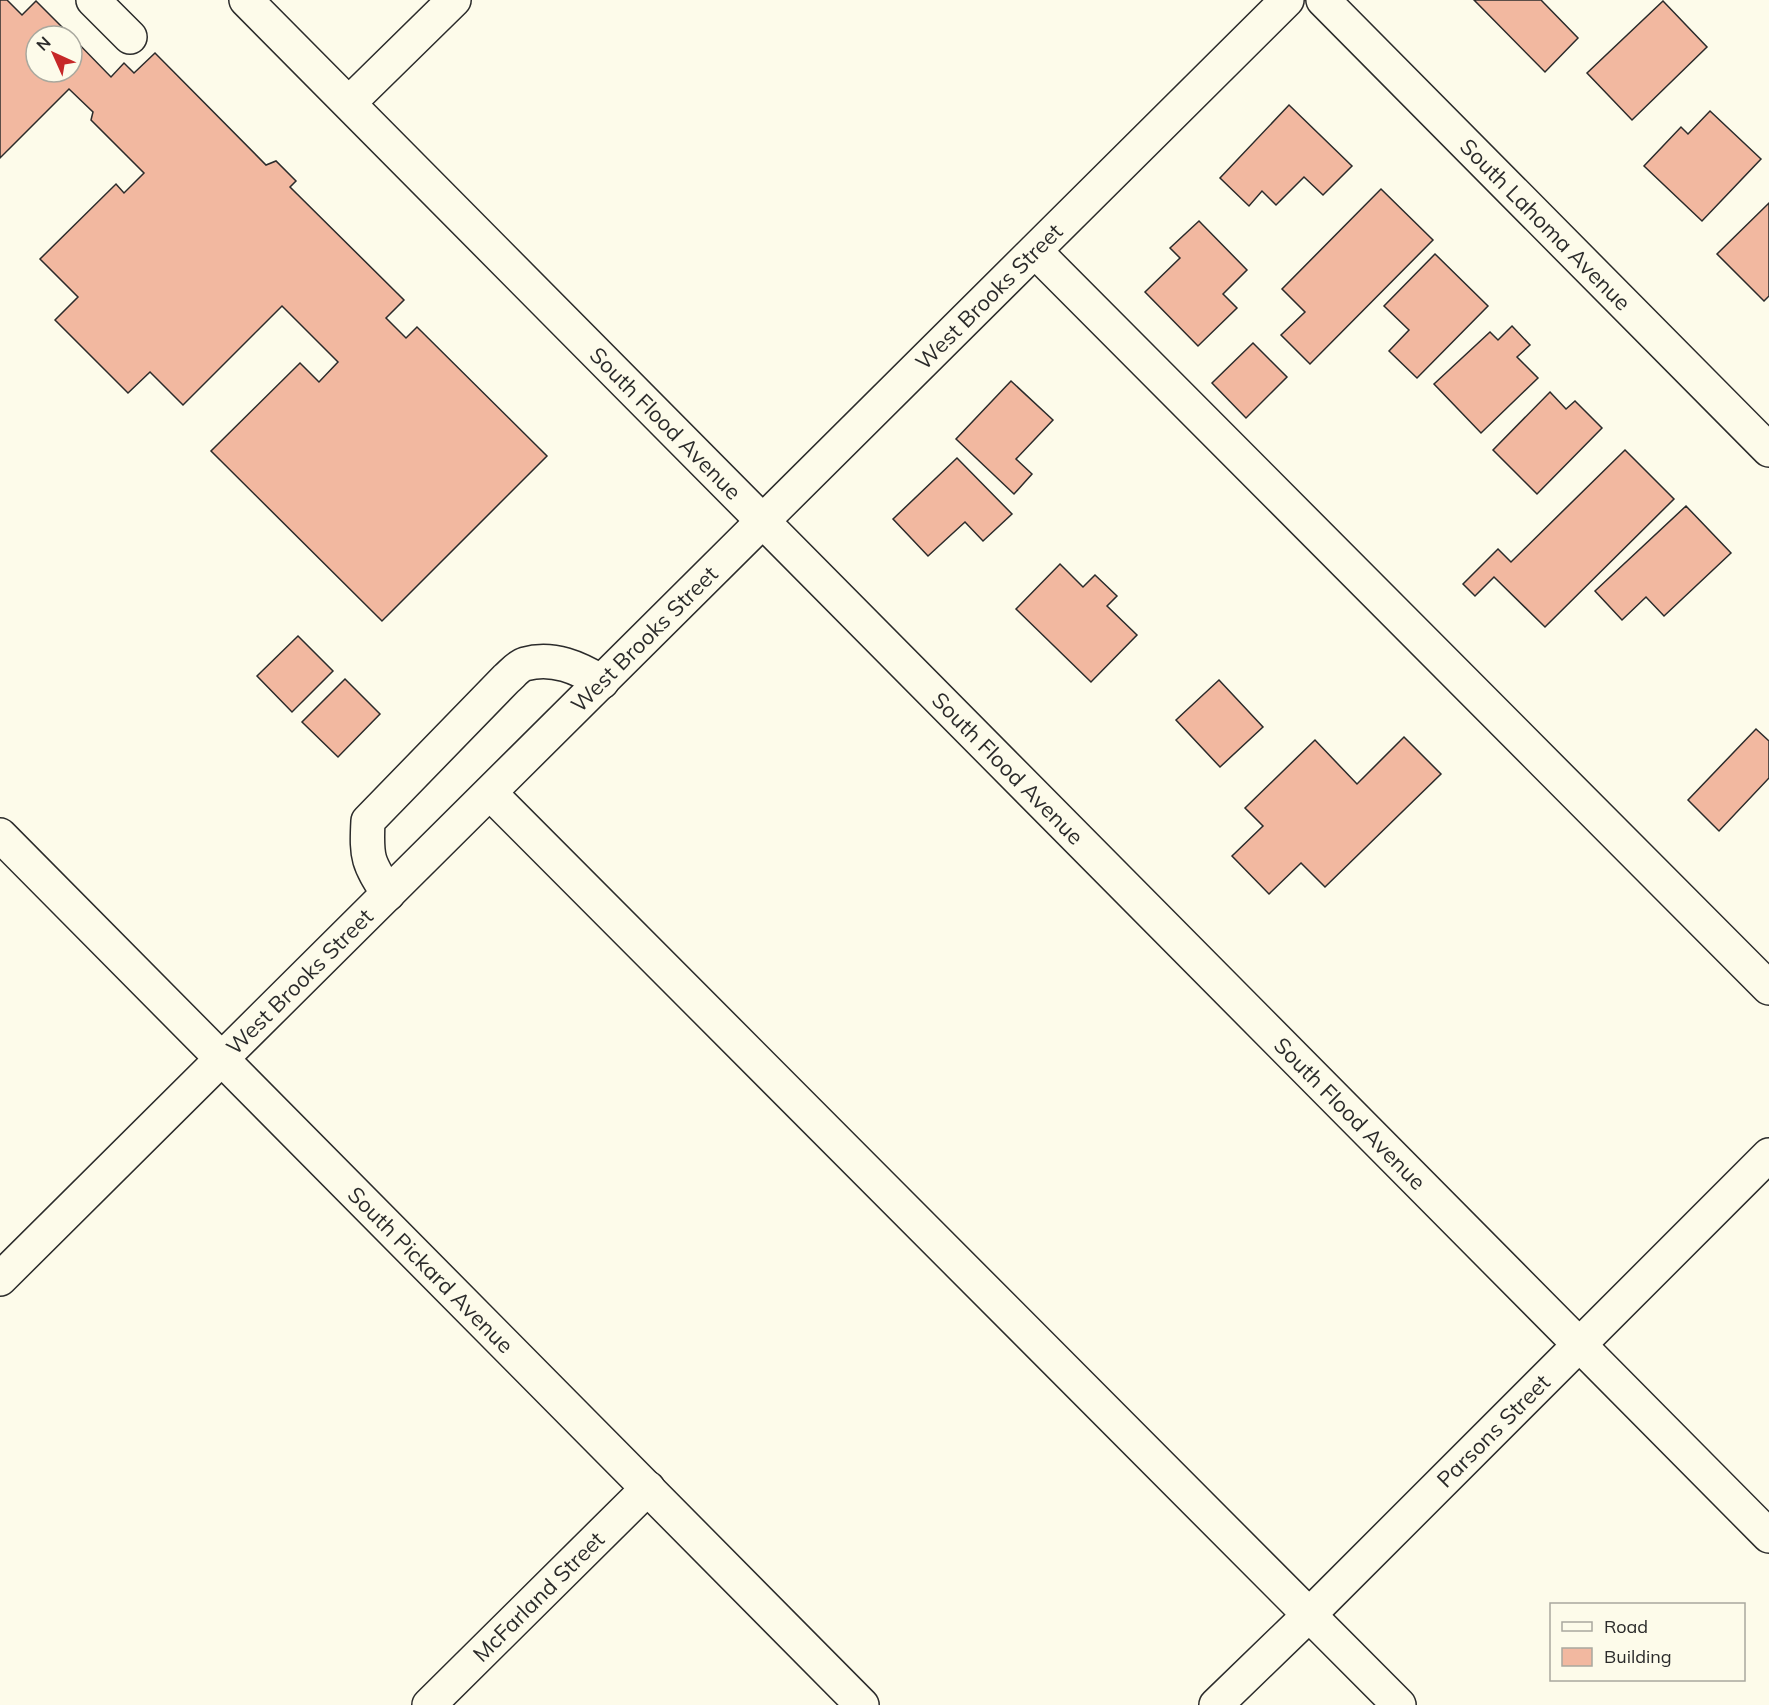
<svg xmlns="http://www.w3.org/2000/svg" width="1769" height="1705" font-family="Mulish,sans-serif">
<rect width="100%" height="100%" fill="#fdfbea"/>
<!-- building -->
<g fill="#f2b8a0" stroke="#2b2b2b" stroke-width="1.5">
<path d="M 0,0 L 7,0 L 22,15 L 36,1 L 71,36 L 36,36 L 36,72 L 72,72 L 72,37 L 111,77 L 124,63 L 134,73 L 155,53 L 266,165 L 276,161 L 296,181 L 290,187 L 404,300 L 386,318 L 406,338 L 417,327 L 547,456 L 382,621 L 211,451 L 300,363 L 319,382 L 338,362 L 282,306 L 183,405 L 150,372 L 128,393 L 55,320 L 78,297 L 40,259 L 116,184 L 124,193 L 144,173 L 91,120 L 93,112 L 69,89 L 0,158 Z"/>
<path d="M 1474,0 L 1541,0 L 1578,38 L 1545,72 Z"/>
<path d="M 1663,1 L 1707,47 L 1632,120 L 1587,73 Z"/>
<path d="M 1289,105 L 1352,166 L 1323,195 L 1304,177 L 1276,205 L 1262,191 L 1249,206 L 1220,178 Z"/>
<path d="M 1710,111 L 1761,159 L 1702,221 L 1644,166 L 1681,127 L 1688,134 Z"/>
<path d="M 1381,189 L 1433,240 L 1310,364 L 1281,335 L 1305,312 L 1282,289 Z"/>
<path d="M 1769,203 L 1769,296 L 1764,301 L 1717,254 Z"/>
<path d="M 1199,221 L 1247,270 L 1223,294 L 1237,308 L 1198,346 L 1145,292 L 1180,258 L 1170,248 Z"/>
<path d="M 1435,254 L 1488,306 L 1417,378 L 1389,351 L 1409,330 L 1384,306 Z"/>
<path d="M 1512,326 L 1530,345 L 1517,357 L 1538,378 L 1481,433 L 1434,384 L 1490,332 L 1498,340 Z"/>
<path d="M 1253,343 L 1287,377 L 1246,418 L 1212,383 Z"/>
<path d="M 1011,381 L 1053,420 L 1016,459 L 1032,474 L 1014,494 L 956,439 Z"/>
<path d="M 1550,392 L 1566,409 L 1575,401 L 1602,428 L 1537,494 L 1493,450 Z"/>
<path d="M 1625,450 L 1674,499 L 1545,627 L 1494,577 L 1475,596 L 1463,584 L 1498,549 L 1511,562 Z"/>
<path d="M 957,458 L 1012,514 L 983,541 L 965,522 L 928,556 L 893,519 Z"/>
<path d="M 1686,506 L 1731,553 L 1664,616 L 1646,597 L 1622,620 L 1595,591 Z"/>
<path d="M 1060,564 L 1083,587 L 1095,575 L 1117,596 L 1107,606 L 1137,635 L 1091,682 L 1016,609 Z"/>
<path d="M 298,636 L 333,671 L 292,712 L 257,676 Z"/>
<path d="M 345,679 L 380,714 L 338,757 L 302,722 Z"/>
<path d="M 1219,680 L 1263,727 L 1220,767 L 1176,720 Z"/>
<path d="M 1756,729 L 1769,741 L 1769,778 L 1719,831 L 1688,800 Z"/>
<path d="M 1404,737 L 1441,774 L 1325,887 L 1301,863 L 1269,894 L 1232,856 L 1263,826 L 1245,808 L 1315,740 L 1357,784 Z"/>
</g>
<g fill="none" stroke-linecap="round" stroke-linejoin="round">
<!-- minor casing -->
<g stroke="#2b2b2b" stroke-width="36">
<g id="minor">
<path d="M 93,0 L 130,37"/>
<path id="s1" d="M 246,0 L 1769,1536"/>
<path id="s2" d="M 1323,0 L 1769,450"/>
<path d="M 349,103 L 454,0"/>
<path d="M 1035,251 L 1769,988"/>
<path d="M 490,793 L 1399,1705"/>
<path id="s3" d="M 0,835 L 862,1705"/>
<path d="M 388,894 C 368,862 366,859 368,821 L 506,679 C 512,674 518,666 525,664 C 553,656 579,668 602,682"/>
<path id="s4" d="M 0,1279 L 1287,0"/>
<path id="s5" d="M 429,1705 L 648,1488"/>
<path id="s6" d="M 1216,1705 L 1309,1615 L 1769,1155"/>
</g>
</g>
<!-- minor -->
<use href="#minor" stroke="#fdfbea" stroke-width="33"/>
</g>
<g text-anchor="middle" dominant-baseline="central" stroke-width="4.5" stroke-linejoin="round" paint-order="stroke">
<!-- street labels -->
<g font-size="22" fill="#2b2b2b" stroke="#fdfbea">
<text stroke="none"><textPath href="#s2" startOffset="316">South Lahoma Avenue</textPath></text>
<text stroke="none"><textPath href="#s4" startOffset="1394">West Brooks Street</textPath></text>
<text stroke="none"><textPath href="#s1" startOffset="596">South Flood Avenue</textPath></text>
<text stroke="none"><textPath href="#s4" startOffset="908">West Brooks Street</textPath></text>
<text stroke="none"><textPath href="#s1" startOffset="1082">South Flood Avenue</textPath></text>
<text stroke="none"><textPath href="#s4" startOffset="422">West Brooks Street</textPath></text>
<text stroke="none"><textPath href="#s1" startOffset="1568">South Flood Avenue</textPath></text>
<text stroke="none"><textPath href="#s3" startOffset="612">South Pickard Avenue</textPath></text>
<text stroke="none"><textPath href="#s6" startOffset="390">Parsons Street</textPath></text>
<text stroke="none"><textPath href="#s5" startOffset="154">McFarland Street</textPath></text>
</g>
</g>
<!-- legend -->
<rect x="1550" y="1603" width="195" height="78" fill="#fdfbea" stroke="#a9a89e" stroke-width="1.5"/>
<rect x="1562" y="1622" width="30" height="9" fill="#fdfbea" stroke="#a9a89e" stroke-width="1.5"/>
<text x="1604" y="1633" font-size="18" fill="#2b2b2b">Road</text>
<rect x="1562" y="1648" width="30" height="18" fill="#f2b8a0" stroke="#a9a89e" stroke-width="1.5"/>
<text x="1604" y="1663" font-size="18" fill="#2b2b2b">Building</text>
<!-- north arrow -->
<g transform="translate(54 54) rotate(315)"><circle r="28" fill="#fdfbea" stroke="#a9a89e" stroke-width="1.5"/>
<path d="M0-4.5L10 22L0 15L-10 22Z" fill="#c62828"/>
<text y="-9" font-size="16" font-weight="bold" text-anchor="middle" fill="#2b2b2b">N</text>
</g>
</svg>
